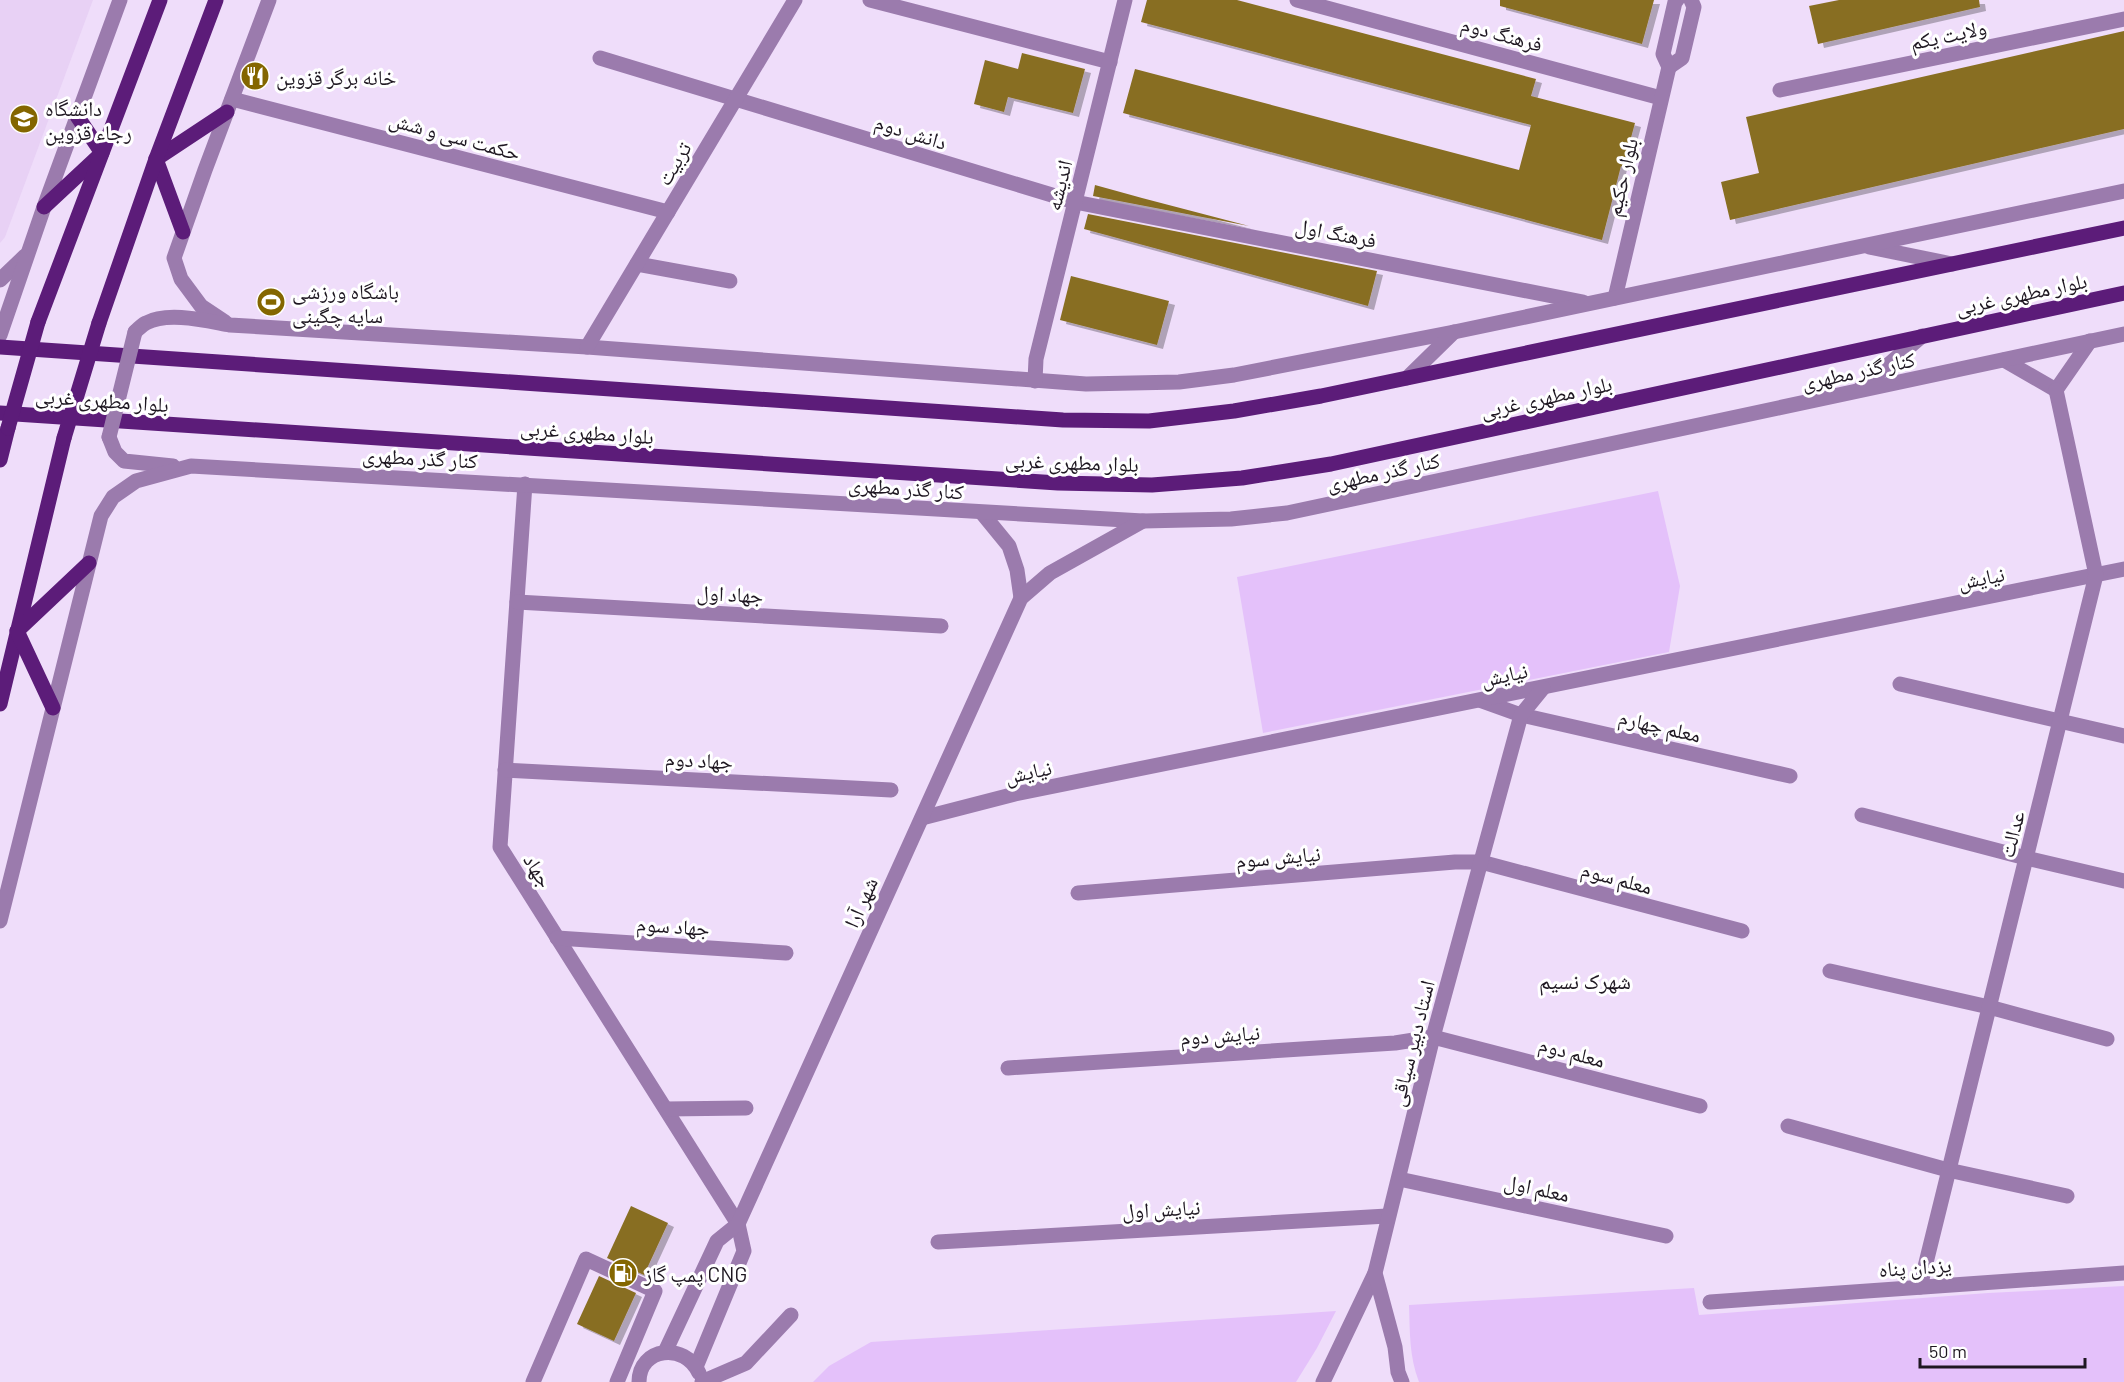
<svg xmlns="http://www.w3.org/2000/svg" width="2124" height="1382" font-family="Barlow,'Noto Naskh Arabic',sans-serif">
<defs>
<filter id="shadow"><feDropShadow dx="6" dy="4" stdDeviation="0" flood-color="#0004"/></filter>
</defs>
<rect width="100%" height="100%" fill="#efddfa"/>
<!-- built -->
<path fill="#e8d1f5" d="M 0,0 L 93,0 L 5,237 L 0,243 Z"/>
<!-- green -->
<g fill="#e4c1fa">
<path d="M 1658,491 L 1680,586 L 1669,652 L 1263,733 L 1237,577 Z"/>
<path d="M 2124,1286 L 2124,1382 L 1419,1382 C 1409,1356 1410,1332 1409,1305 L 1694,1288 L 1699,1315 L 1988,1293 Z"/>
<path d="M 1336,1311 L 1317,1348 L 1296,1382 L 813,1382 L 829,1366 L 871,1342 Z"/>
</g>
<!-- building -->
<g fill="#886e24" filter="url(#shadow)">
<path d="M 1147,0 L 1237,0 L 1536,79 L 1531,96 L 1635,123 L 1623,167 L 1621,166 L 1602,240 L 1123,113 L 1135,69 L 1519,170 L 1531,125 L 1141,22 Z"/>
<path d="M 1500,0 L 1654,0 L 1642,44 L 1500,6 Z"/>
<path d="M 1839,0 L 1979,0 L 1980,7 L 1818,44 L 1809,6 Z"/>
<path d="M 2124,31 L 2124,129 L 1730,220 L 1721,182 L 1759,173 L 1746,117 Z"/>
<path d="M 1022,53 L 1085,69 L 1073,113 L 1008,97 L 1004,112 L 974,104 L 985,60 L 1018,69 Z"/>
<path d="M 1095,185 L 1142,198 L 1249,226 L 1093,196 Z"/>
<path d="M 1088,214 L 1377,271 L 1368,306 L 1084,229 Z"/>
<path d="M 1071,276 L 1169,301 L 1157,345 L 1060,320 Z"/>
<path d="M 631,1206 L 668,1223 L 644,1275 L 607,1258 Z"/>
<path d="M 599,1276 L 636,1293 L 614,1341 L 577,1324 Z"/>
</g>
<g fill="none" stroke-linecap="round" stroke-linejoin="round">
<!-- minor -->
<g stroke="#9b7bad" stroke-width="15">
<path d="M 870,0 L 1110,62"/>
<path d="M 1297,0 L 1661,98"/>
<path d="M 600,58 L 1075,202 L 1583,302"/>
<path d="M 1669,67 L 1682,58 L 1694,7 L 1691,0"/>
<path d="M 1780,90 L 2124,19"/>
<path d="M 232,99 L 668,212"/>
<path d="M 1869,247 L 1952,264"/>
<path d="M 637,264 L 730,281"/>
<path d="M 0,280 L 25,256"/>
<path d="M 1615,298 L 1669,67 L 1663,54 L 1675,2 L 1677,0"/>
<path d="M 225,322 L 201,306 L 181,279 L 174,258 L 205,170 L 269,0"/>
<path d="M 135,332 C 138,329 142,325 146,323 C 168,311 207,321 230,325 L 587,347 L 1086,384 L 1179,382 L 1234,375 L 1454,332 L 2124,191"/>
<path d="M 0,335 L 44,207 L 120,0"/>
<path d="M 587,347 L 795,0"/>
<path d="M 2004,360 L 2056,390"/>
<path d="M 1407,378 L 1454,332"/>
<path d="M 1035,381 L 1036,359 L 1125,0"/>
<path d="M 1860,389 L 1922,336"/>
<path d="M 2056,390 L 2090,341"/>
<path d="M 109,437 L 115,452 L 124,461 L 173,466"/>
<path d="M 525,484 L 500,847 L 738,1224 L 744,1251 L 696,1367"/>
<path d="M 982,513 L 1009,546 L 1017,570 L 1021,598"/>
<path d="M 517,602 L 941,626"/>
<path d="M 1900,684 L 2124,736"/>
<path d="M 1482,701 L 1521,715 L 1790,776"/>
<path d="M 505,770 L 891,790"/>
<path d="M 1862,815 L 2026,858 L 2124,881"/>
<path d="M 922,818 L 1015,794 L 2124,569"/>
<path d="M 1078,893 L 1455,862 L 1481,862 L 1742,931"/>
<path d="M 0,921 L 101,516 L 113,497 L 136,481 L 191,466 L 1143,521 L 1231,519 L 1287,513 L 2124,334"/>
<path d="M 557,938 L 786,953"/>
<path d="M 1830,971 L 1989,1007 L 2107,1039"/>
<path d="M 1008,1068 L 1395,1043 L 1433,1037 L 1700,1106"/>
<path d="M 666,1109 L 746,1108"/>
<path d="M 1788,1126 L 1948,1170 L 2067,1196"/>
<path d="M 1399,1179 L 1666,1236"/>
<path d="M 938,1242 L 1387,1216"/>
<path d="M 1920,1287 L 2096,575 L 2056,390"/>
<path d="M 1710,1302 L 2124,1273"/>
<path d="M 665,1352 L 717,1241 L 738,1224 L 1021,598 L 1050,573 L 1143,521"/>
<path d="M 533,1382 L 586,1259 L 655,1291 L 617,1382"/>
<path d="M 639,1382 C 639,1347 685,1342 699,1373"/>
<path d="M 702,1382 L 746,1363 L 791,1315"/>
<path d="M 1323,1382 L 1375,1273"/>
<path d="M 1402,1382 L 1398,1372 L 1395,1347 L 1375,1273 L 1433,1037 L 1521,715 L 1543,688"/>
</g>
<!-- major -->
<g stroke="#5c1c79" stroke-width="15">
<path d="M 44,207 L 102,153 L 77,116"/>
<path d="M 183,232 L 156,159 L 227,112"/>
<path d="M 38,322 L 160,0"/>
<path d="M 99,323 L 156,159 L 216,0"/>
<path d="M 0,347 L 1063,420 L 1149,421 L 1234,411 L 1321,396 L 2124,228"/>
<path d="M 0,413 L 1058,483 L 1152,485 L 1242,478 L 1331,464 L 2124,293"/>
<path d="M 0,460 L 8,428"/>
<path d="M 0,704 L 64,438"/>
<path d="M 53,708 L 17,631 L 89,563"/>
</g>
<!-- minor-bridge -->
<path stroke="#9b7bad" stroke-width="15" d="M 109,437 L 135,332"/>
<!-- major-bridge -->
<g stroke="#5c1c79" stroke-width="15">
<path d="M 8,428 L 38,322"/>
<path d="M 64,438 L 99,323"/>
</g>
</g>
<!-- icons -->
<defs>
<g id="restaurant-disc" transform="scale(1.5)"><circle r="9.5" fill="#846600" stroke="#fff"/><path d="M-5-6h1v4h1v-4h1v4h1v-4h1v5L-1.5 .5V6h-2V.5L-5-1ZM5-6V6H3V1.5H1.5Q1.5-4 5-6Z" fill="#fff"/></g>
<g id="university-disc" transform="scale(1.5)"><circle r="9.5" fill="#846600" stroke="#fff"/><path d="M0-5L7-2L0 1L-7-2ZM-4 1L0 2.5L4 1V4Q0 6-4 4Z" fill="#fff"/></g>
<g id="stadium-disc" transform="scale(1.5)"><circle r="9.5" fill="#846600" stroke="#fff"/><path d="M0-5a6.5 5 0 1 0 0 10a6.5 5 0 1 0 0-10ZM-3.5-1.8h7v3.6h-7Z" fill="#fff"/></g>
<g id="fuel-disc" transform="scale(1.5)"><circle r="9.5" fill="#846600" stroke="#fff"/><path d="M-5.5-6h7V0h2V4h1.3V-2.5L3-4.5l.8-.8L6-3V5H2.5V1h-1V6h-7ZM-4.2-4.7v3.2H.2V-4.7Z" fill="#fff"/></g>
</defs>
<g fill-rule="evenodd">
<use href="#restaurant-disc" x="255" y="76"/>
<use href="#university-disc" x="24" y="119"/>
<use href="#stadium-disc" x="271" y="302"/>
<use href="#fuel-disc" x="623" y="1273"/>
</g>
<g text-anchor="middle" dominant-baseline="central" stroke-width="6" stroke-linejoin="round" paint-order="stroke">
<!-- street labels -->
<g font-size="21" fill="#1e1721" stroke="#fff">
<text transform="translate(1502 33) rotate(15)">فرهنگ دوم</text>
<text transform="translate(1948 34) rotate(-12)">ولایت یکم</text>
<text transform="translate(911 131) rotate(17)">دانش دوم</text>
<text transform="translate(455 135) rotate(15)">حکمت سی و شش</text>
<text transform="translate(673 163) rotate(-59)">تربیت</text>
<text transform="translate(1621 177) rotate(-77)">بلوار حکیم</text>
<text transform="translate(1058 185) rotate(-76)">اندیشه</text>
<text transform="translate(1336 232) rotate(11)">فرهنگ اول</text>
<text transform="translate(2021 293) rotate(-12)">بلوار مطهری غربی</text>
<text transform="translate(1858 370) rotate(-12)">کنار گذر مطهری</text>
<text transform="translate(1546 396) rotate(-12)">بلوار مطهری غربی</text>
<text transform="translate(102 399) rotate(4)">بلوار مطهری غربی</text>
<text transform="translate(587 431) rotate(4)">بلوار مطهری غربی</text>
<text transform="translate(420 457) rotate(3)">کنار گذر مطهری</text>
<text transform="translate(1072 461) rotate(2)">بلوار مطهری غربی</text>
<text transform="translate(1383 471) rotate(-12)">کنار گذر مطهری</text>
<text transform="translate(906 487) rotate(4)">کنار گذر مطهری</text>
<text transform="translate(1981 577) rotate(-11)">نيايش</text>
<text transform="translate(730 593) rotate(3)">جهاد اول</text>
<text transform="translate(1504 674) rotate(-12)">نيايش</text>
<text transform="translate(1660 725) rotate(13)">معلم چهارم</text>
<text transform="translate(699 759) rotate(3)">جهاد دوم</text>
<text transform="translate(1028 771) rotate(-12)">نيايش</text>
<text transform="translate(2011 834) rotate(-76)">عدالت</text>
<text transform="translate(1278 856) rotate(-5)">نیایش سوم</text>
<text transform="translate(539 870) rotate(58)">جهاد</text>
<text transform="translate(1617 877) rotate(15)">معلم سوم</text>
<text transform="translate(860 902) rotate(-66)">شهر آرا</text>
<text transform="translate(673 925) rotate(4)">جهاد سوم</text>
<text transform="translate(1220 1034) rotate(-4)">نیایش دوم</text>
<text transform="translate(1411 1043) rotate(-76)">استاد دبیر سیاقی</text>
<text transform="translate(1572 1051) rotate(15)">معلم دوم</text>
<text transform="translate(1537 1187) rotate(12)">معلم اول</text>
<text transform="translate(1161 1208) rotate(-3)">نیایش اول</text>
<text transform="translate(1915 1266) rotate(-4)">یزدان پناه</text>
</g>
<!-- poi labels -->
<g font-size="21" fill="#1e1721" stroke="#fff" text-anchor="start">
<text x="276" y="76">خانه برگر قزوین</text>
<text x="45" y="107">دانشگاه<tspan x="45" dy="24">رجاء قزوین</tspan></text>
<text x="292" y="290">باشگاه ورزشى<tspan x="292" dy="24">سايه چگينى</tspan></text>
<text x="644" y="1273">پمپ گاز CNG</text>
</g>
<!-- neighbourhood labels -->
<g font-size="22" fill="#1e1721" stroke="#fff">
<text x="1585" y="980">شهرک نسیم</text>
</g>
</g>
<!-- scale -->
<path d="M1920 1358v9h165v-9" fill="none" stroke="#1e1721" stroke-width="3"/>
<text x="1929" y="1358" font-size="18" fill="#1e1721" stroke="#ffffff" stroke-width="4.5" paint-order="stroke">50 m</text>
</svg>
